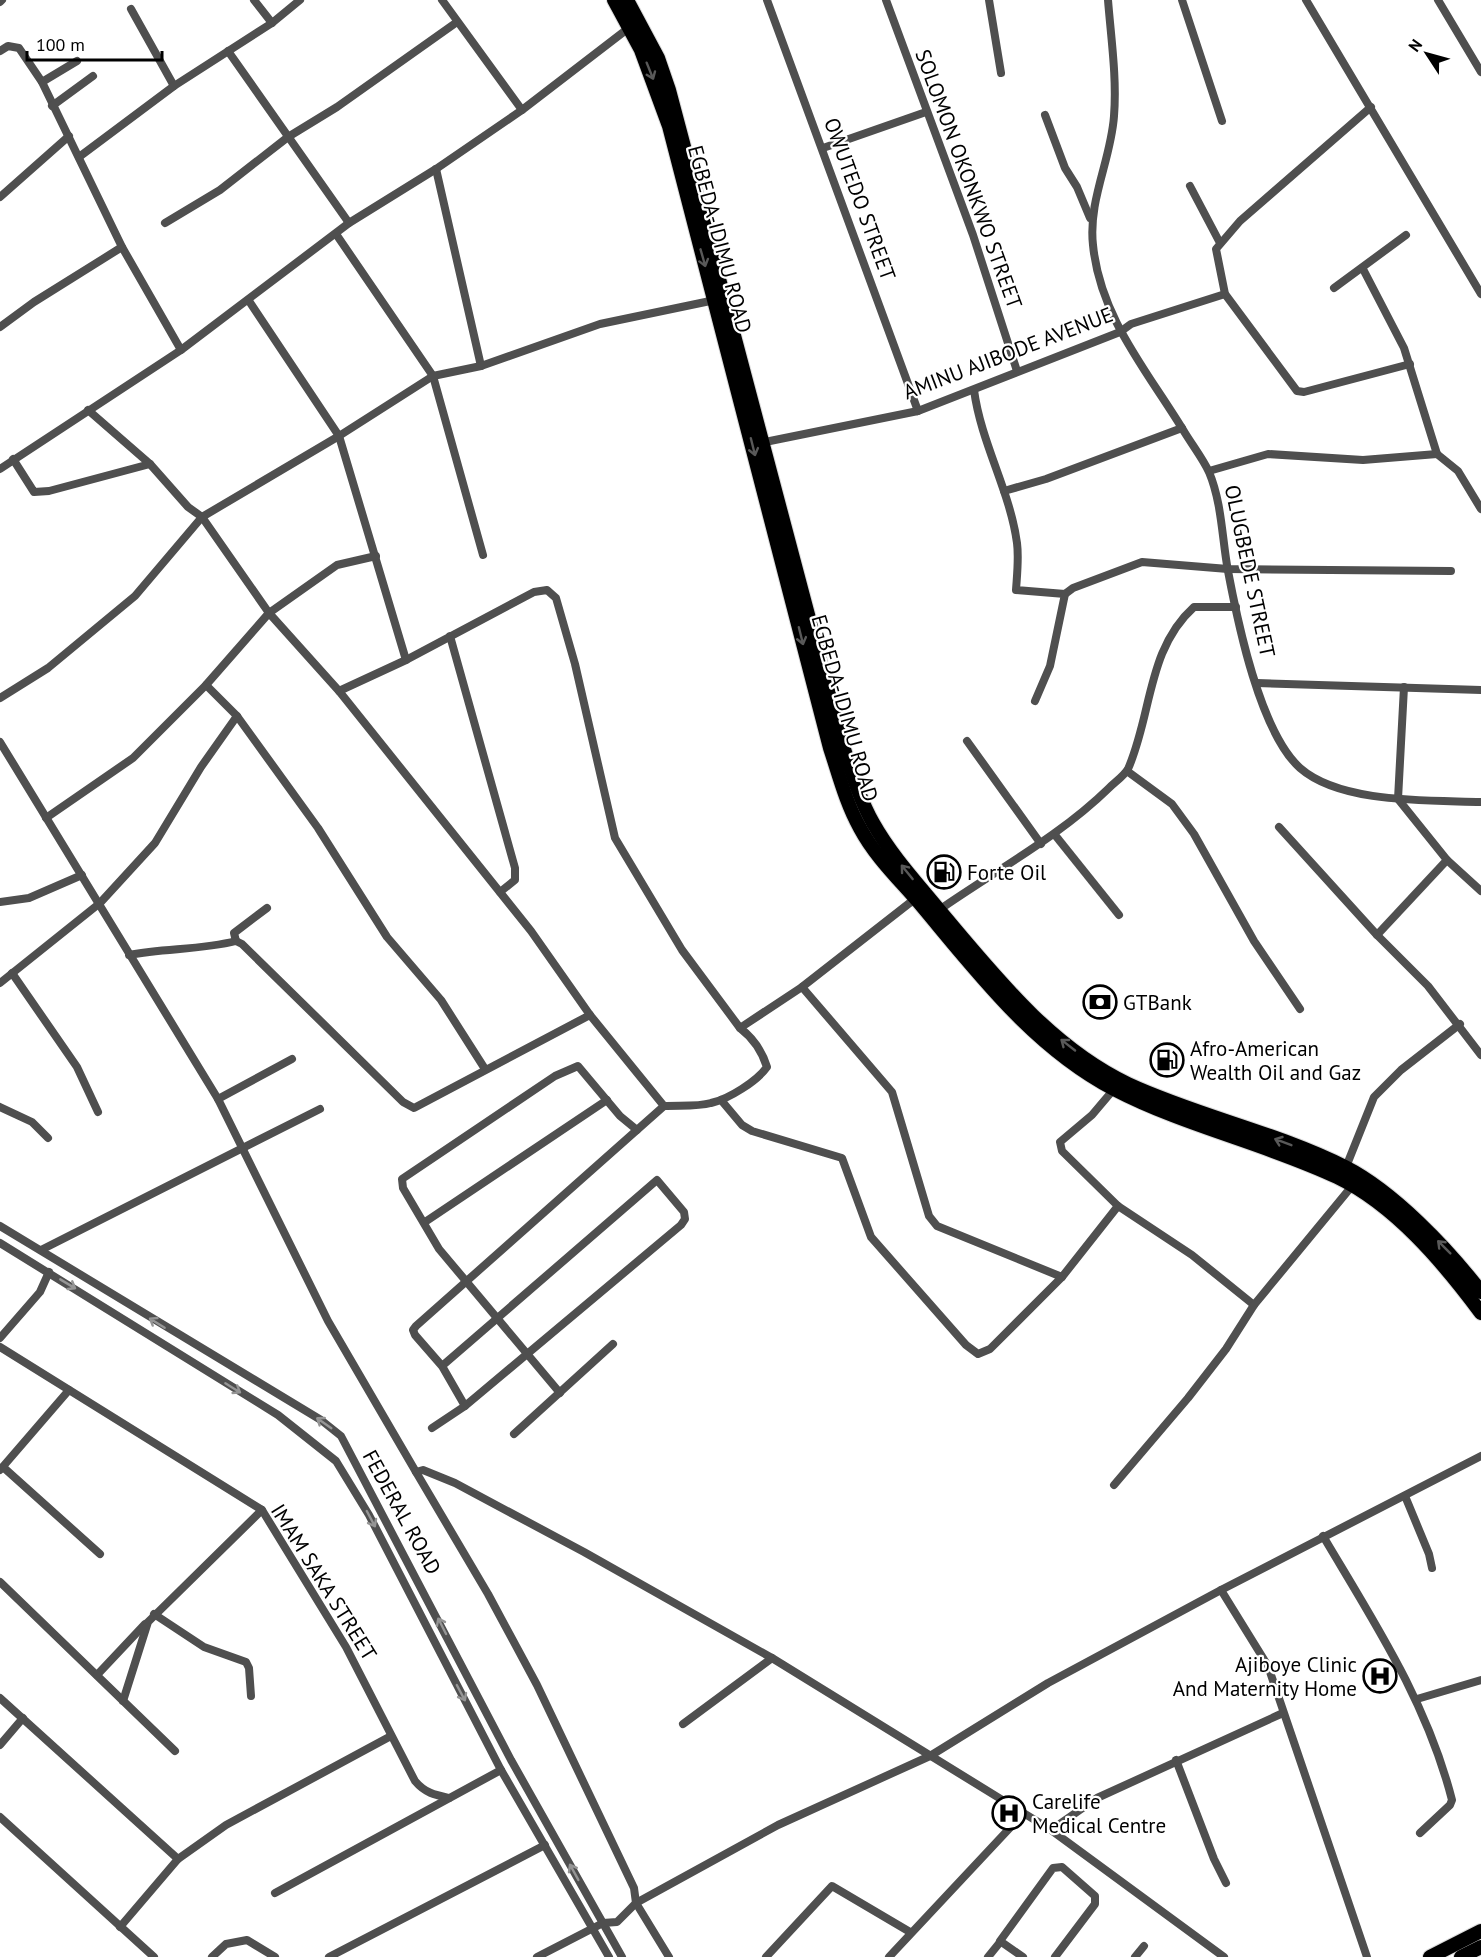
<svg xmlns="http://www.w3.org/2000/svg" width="1481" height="1957" font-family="'PT Sans',sans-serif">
<rect width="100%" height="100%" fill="#fff"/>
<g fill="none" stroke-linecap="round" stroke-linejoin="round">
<!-- primary casing -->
<g stroke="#dbdbdb" stroke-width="16">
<g id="primary">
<path d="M 614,0 L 641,50 L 669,126 L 830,748 C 839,775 846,803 860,828 C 876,858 901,881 922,906 C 979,974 1034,1047 1114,1089 C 1185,1126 1265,1143 1337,1177 C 1395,1205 1443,1262 1481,1313"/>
<path d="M 627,0 L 658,58 L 669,90 L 842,743 C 851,770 859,798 873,823 C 891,855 916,882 939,910 C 994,975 1050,1047 1128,1084 C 1197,1116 1278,1133 1345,1167 C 1394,1192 1448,1249 1481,1292"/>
<path d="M 1430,1957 L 1481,1931"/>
<path d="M 1461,1957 L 1481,1947"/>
</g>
</g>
<!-- minor -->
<g stroke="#4f4f4f" stroke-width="8">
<path d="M 254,0 L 272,23"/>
<path d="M 442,0 L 522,110"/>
<path d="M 767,0 L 918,411"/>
<path d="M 886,0 L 973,235 L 1017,371"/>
<path d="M 989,0 L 1001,73"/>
<path d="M 1108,0 C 1111,38 1117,78 1114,116 C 1111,160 1088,200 1093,245 C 1100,318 1149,373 1185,433 C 1193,446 1203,459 1209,472 C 1222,503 1222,539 1228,571 C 1238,624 1260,732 1300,768 C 1341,804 1430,800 1481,802"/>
<path d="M 1182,0 L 1222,121"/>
<path d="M 1306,0 L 1481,294"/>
<path d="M 1438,0 L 1481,72"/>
<path d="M 0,2 L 2,0"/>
<path d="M 131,9 L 174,86"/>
<path d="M 0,51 L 8,46 L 19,48 L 42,82 L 122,247 L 181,350"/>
<path d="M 228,51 L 349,223"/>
<path d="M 42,82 L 77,61"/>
<path d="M 52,106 L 93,76"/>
<path d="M 1371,107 L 1240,221 L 1216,249 L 1225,294 L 1297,391 L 1304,392 L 1410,364"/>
<path d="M 1045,115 L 1065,168 L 1077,187 L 1090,218"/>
<path d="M 823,148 L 926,112"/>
<path d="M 79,157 L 174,86 L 272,23 L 300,0"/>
<path d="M 436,169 L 481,366"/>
<path d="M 1190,186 L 1220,243"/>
<path d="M 0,197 L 69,136"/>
<path d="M 165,223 L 220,190 L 288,137 L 337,107 L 457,22"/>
<path d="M 336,234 L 433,376 L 483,555"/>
<path d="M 1363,269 L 1404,348 L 1437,454 L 1458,471 L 1481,509"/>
<path d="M 1334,288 L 1406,235"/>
<path d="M 249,301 L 339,436 L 406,660"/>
<path d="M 0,327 L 34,302 L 122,247"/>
<path d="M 974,390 C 981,443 1010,491 1017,543 C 1019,558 1017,575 1016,590 L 1065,594 L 1073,588 L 1142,562 L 1228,569 L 1451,571"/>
<path d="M 88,410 L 150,464 L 188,507 L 202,517 L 269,613 L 339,691 L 531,931 L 590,1015 L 664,1106"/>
<path d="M 765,442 L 918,411 L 1120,332 L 1131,324 L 1225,294"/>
<path d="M 13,459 L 34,492 L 49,491 L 150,464"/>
<path d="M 0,469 L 181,350 L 349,223 L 436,169 L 522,110 L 630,27"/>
<path d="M 1209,471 L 1268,454 L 1363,460 L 1437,454"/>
<path d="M 1004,491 L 1046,479 L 1182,428"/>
<path d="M 450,636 L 515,868 L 515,880 L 500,892"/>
<path d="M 1257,683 L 1481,690"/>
<path d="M 206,685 L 237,716 L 318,828 L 387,937 L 441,1000 L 485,1069"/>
<path d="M 1404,687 L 1398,799 L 1447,860 L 1481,891"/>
<path d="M 339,691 L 406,660 L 534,592 L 547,590 L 556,598 L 575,664 L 615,838 L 682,950 L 740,1028 C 753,1038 762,1051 767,1067 C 757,1081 729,1099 711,1103 C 697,1107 679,1105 664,1106 L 416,1326 L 413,1330 L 415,1335 L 442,1366 L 465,1406 L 681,1225 L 685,1219 L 684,1212 L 657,1180 L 442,1366"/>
<path d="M 0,698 L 48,668 L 135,596 L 202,517 L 339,436 L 433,376 L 481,366 L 600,324 L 715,300"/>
<path d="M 1035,701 L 1050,666 L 1065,594"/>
<path d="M 967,741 L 1041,844"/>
<path d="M 0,742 L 218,1099 L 328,1321 L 416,1472"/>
<path d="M 1127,771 L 1172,804 L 1194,834 L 1254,941 L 1300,1009"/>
<path d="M 46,818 L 133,758 L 206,685 L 269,613 L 337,565 L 376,556"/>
<path d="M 1279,827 L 1377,935 L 1428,986 L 1481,1055"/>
<path d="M 1055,835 L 1119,915"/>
<path d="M 0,902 L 29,898 L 82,875"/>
<path d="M 939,910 C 996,870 1059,837 1109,788 C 1115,782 1124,776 1128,769 C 1152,715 1147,649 1194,607 L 1236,607"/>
<path d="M 1377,935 L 1447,860"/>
<path d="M 236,941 L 234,933 L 267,908"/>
<path d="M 129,955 C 165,948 201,950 236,941 L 242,944 L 403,1102 L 414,1108 L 590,1015"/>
<path d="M 12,973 L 77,1067 L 98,1112"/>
<path d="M 0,983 L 100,903 L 155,843 L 201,767 L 237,716"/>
<path d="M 802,987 L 892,1092 L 929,1216 L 937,1226 L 1062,1277"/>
<path d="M 740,1028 L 802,987 L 916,898"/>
<path d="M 1114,1089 L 1092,1115 L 1060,1142 L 1062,1151 L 1118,1206 L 1192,1255 L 1254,1305"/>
<path d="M 218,1099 L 292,1059"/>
<path d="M 721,1100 L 742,1125 L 752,1131 L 842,1158 L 871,1237 L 966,1345 L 978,1354 L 990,1349 L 1062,1277 L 1118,1206"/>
<path d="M 0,1107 L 32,1122 L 48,1138"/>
<path d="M 1346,1167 L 1374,1097 L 1401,1070 L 1460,1024"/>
<path d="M 425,1222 L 607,1100"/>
<path d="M 0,1226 L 321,1420 L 341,1436 L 511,1760 L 622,1957"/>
<path d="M 0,1243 L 278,1415 L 336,1461 L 369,1515 L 501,1770 L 609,1957"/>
<path d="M 41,1250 L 320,1109"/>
<path d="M 0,1338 L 40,1292 L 49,1272"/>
<path d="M 0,1347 L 262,1510 L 346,1647 L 415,1781 C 425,1793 435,1795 449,1798"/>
<path d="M 560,1393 L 439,1249 L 403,1188 L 402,1179 L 555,1076 L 578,1066 L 620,1116 L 637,1130"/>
<path d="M 432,1428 L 465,1406"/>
<path d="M 514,1434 L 613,1344"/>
<path d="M 3,1467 L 100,1554"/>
<path d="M 0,1470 L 69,1390"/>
<path d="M 1114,1485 L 1188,1398 L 1226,1349 L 1254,1305 L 1352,1186"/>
<path d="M 1405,1496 L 1429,1554 L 1432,1568"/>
<path d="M 1323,1536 C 1374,1622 1427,1702 1452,1800 L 1450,1805 L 1420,1833"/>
<path d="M 0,1582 L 175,1751"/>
<path d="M 1221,1590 L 1268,1666 L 1367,1957"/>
<path d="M 154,1614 L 204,1647 L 246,1662 L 249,1668 L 251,1696"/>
<path d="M 97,1675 L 145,1624"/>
<path d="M 0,1698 L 178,1859 L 226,1825 L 391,1736"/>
<path d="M 1417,1699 L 1481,1680"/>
<path d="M 123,1701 L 148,1622 L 262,1510"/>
<path d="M 683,1724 L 772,1658"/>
<path d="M 0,1745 L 23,1718"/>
<path d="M 1176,1760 L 1214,1859 L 1226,1883"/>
<path d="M 0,1817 L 154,1957"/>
<path d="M 1051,1830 L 1097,1798 L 1283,1713"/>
<path d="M 275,1893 L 501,1770"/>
<path d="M 120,1927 L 178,1859"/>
<path d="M 212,1957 L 226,1944 L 247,1940 L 275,1957"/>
<path d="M 329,1957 L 545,1845"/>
<path d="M 537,1957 L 603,1923 L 617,1922 L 636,1903 L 778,1825 L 930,1756 L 1048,1683 L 1221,1590 L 1481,1456"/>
<path d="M 669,1957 L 636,1903 L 634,1888 L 537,1685 L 488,1594 L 416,1472 L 423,1470 L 455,1483 L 584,1552 L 772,1658 L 1051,1830 L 1224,1957"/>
<path d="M 766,1957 L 832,1886 L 910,1932"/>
<path d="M 889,1957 L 1022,1815"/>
<path d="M 988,1957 L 1001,1941"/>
<path d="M 1023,1957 L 1000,1941 L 1053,1868 L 1062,1867 L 1095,1896 L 1095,1904 L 1055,1957"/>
<path d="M 1135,1957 L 1144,1946"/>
</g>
<!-- primary -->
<use href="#primary" stroke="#000" stroke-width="14"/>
</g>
<!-- one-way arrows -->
<defs><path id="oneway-shaft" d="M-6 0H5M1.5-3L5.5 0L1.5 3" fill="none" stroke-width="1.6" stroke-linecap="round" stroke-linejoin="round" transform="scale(1.5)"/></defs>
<g stroke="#595959">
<use href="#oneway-shaft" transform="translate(650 71) rotate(68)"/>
<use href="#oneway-shaft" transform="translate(703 258) rotate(74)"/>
<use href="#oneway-shaft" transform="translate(753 447) rotate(76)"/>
<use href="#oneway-shaft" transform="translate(801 636) rotate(76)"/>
<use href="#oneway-shaft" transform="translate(907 872) rotate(-129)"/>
<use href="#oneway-shaft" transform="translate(1068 1045) rotate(-142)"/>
<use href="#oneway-shaft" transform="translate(1283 1142) rotate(-159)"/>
<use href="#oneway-shaft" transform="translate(1444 1247) rotate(-135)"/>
</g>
<g stroke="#959595">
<use href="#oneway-shaft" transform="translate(68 1284) rotate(31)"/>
<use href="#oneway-shaft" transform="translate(157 1323) rotate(-148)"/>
<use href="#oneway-shaft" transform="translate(233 1388) rotate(32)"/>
<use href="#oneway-shaft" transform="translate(324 1423) rotate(-145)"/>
<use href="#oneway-shaft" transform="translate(371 1519) rotate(62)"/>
<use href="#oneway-shaft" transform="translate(442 1626) rotate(-117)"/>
<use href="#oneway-shaft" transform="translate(461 1693) rotate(62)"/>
<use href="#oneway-shaft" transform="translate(574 1872) rotate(-119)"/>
</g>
<!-- icons -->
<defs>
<g id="fuel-ring" transform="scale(1.725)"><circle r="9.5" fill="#fff" stroke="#000" stroke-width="1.5"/><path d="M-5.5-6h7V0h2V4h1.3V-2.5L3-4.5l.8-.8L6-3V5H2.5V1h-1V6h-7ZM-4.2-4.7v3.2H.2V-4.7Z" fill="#000"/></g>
<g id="bank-ring" transform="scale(1.725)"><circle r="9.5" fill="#fff" stroke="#000" stroke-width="1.5"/><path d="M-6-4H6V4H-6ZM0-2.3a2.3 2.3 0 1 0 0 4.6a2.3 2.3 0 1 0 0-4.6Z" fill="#000"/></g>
<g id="hospital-ring" transform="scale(1.725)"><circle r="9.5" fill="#fff" stroke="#000" stroke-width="1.5"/><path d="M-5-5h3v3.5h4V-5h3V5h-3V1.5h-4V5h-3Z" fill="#000"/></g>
</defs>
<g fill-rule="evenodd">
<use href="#fuel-ring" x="944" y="872"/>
<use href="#bank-ring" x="1100" y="1002"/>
<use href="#fuel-ring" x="1167" y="1060"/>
<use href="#hospital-ring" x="1380" y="1676"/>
<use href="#hospital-ring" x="1009" y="1813"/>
</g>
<g text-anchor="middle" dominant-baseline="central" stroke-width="4.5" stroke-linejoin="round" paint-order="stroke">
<!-- street labels -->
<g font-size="21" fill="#000" stroke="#fff">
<text transform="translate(969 179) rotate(70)">SOLOMON OKONKWO STREET</text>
<text transform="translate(860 199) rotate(70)">OWUTEDO STREET</text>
<text transform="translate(720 239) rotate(75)">EGBEDA-IDIMU ROAD</text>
<text transform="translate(1008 353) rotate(-21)">AMINU AJIBODE AVENUE</text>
<text transform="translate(1250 571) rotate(78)">OLUGBEDE STREET</text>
<text transform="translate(845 708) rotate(74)">EGBEDA-IDIMU ROAD</text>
<text transform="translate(402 1512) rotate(61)">FEDERAL ROAD</text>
<text transform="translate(324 1582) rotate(58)">IMAM SAKA STREET</text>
</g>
<!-- poi labels -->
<g font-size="21" fill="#000" stroke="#fff" text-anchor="start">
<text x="967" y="872">Forte Oil</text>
<text x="1123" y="1002">GTBank</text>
<text x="1190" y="1048">Afro-American<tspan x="1190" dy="24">Wealth Oil and Gaz</tspan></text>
<text x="1357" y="1664" text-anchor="end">Ajiboye Clinic<tspan x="1357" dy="24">And Maternity Home</tspan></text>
<text x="1032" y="1801">Carelife<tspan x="1032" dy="24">Medical Centre</tspan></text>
</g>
</g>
<!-- north arrow -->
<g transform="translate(1427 54) rotate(306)" stroke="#ffffff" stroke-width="4.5" paint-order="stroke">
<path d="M0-4.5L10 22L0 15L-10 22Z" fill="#000000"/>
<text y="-9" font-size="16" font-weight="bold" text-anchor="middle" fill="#000000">N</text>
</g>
<!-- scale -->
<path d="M27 51v9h135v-9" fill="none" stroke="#000000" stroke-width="3"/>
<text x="36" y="51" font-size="18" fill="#000000" stroke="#ffffff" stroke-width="4.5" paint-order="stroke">100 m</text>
</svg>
